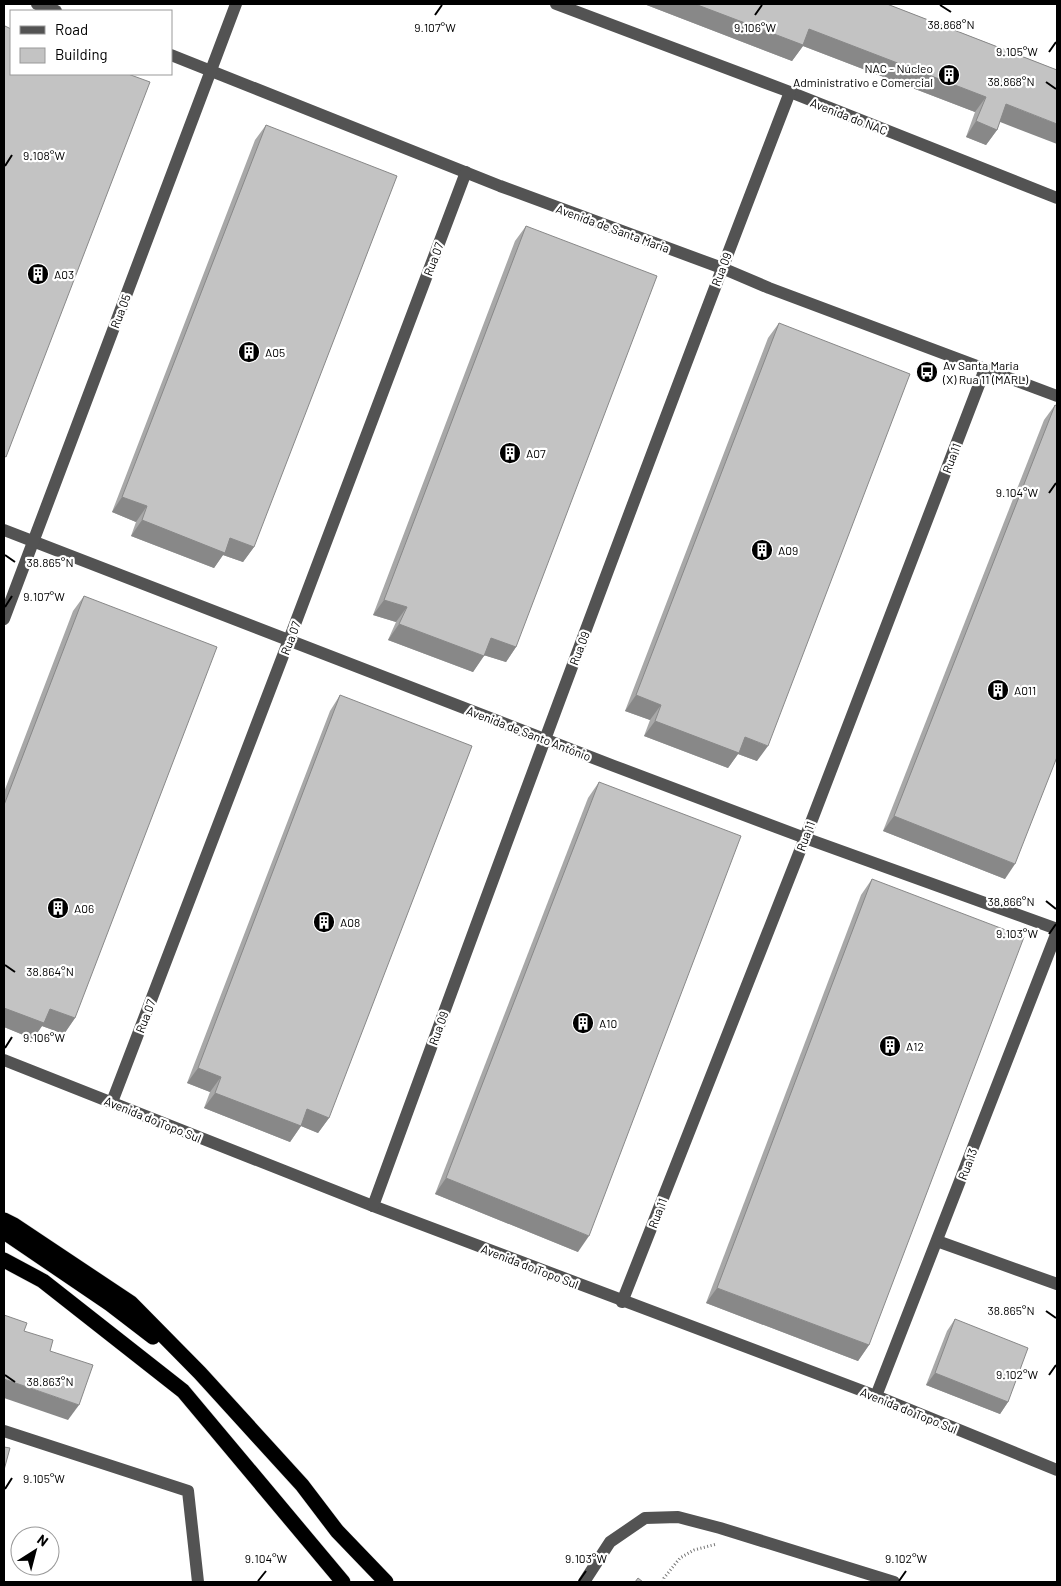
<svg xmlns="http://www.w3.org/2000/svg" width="1061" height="1586" font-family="Barlow,sans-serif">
<rect width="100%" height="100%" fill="#fff"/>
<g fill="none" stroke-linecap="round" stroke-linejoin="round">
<!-- highway casing -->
<g stroke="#dbdbdb" stroke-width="16">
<g id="highway">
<path d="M 4,1220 L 14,1225 L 131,1303 L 200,1373 L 302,1485 L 337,1531 L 386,1582"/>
<path d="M 4,1232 L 110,1304 L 153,1337"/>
<path d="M 4,1260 L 43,1281 L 183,1391 L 343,1582"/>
</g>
</g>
<!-- path -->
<path stroke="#757575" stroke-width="3" stroke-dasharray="1 2.5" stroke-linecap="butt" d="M 663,1582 L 664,1578 L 680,1558 L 694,1550 L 717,1544"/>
<!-- minor -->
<g stroke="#535353" stroke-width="12">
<path d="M 37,4 L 56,11"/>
<path d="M 556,4 L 790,92 L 1057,198"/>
<path d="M 171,55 L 500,186 L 722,268 L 769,288 L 1057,396"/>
<path d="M 4,530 L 614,766 L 805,838 L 1057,929"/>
<path d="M 4,619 L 236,4"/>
<path d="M 4,1060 L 373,1206 L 876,1396 L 1057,1470"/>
<path d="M 112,1102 L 289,640 L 466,172"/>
<path d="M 373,1206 C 509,834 647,462 790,92"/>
<path d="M 937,1241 L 1057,1284"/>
<path d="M 622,1302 L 805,838 L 985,369"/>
<path d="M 876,1396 L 1057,932"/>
<path d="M 4,1431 L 188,1491 L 198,1582"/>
<path d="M 584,1582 L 610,1542 L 645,1518 L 678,1517 L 720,1528 L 894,1582"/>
</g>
<!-- highway -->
<use href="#highway" stroke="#000" stroke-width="15"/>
</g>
<!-- wall -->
<g fill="#a8a8a8">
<path d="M 644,4 L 887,4 L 1057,70 L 1000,122 L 997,130 L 986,145 L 966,137 L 975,112 L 803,46 L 792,61 Z"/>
<path d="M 266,125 L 254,547 L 243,562 L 223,555 L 214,568 L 131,536 L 136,522 L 112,512 L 255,140 Z"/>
<path d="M 526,226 L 516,647 L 506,662 L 484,655 L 473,672 L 388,640 L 396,622 L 373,615 L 515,241 Z"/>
<path d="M 779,323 L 757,761 L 738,754 L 728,768 L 644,736 L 650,720 L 625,711 L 768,338 Z"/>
<path d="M 1055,405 L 1005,879 L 883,831 L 1044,420 Z"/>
<path d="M 84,596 L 75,1018 L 64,1034 L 42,1026 L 33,1039 L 4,1027 L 4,792 L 73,611 Z"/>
<path d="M 340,695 L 329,1118 L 318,1133 L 301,1126 L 290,1142 L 204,1108 L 210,1092 L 187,1083 L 330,711 Z"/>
<path d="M 599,782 L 578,1252 L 435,1194 L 588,798 Z"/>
<path d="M 872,879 L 869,1345 L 858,1361 L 706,1303 L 861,895 Z"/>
<path d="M 955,1319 L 1008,1402 L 1000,1414 L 926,1385 L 947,1331 Z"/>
</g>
<!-- shaded-wall -->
<g fill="#888">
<path d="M 644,4 L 695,4 L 809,29 L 986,97 L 975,112 L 803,46 L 792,61 Z"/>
<path d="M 1006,104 L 1057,124 L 1057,144 L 995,120 Z"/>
<path d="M 976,121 L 997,130 L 986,145 L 966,137 Z"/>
<path d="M 122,497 L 147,506 L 136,522 L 112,512 Z"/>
<path d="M 142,520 L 230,538 L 254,547 L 243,562 L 223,555 L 214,568 L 131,536 Z"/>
<path d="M 384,600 L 407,607 L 396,622 L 373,615 Z"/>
<path d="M 399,624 L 484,656 L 473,672 L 388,640 Z"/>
<path d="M 491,638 L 516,647 L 506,662 L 480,654 Z"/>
<path d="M 636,695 L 661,705 L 650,720 L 625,711 Z"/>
<path d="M 655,721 L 745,737 L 768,746 L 757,761 L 738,754 L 728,768 L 644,736 Z"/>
<path d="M 894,816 L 1015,864 L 1005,879 L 883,831 Z"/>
<path d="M 4,1008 L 50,1009 L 75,1018 L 64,1034 L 42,1026 L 33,1039 L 4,1027 Z"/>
<path d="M 198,1068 L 221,1077 L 210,1092 L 187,1083 Z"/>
<path d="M 215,1093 L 307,1109 L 329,1118 L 318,1133 L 301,1126 L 290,1142 L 204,1108 Z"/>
<path d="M 446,1178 L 589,1236 L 578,1252 L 435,1194 Z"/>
<path d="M 717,1288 L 869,1345 L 858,1361 L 706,1303 Z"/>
<path d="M 935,1373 L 1008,1402 L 1000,1414 L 926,1385 Z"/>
<path d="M 4,1379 L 79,1405 L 68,1420 L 4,1398 Z"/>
</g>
<!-- building -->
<g fill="#c3c3c3" stroke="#888">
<path d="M 695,4 L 887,4 L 1057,70 L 1057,124 L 1006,104 L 997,130 L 976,121 L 986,97 L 809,29 L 803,45 Z"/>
<path d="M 5,26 L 11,29 L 11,74 L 128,74 L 150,82 L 6,457 L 4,456 L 4,29 Z"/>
<path d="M 266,125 L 397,176 L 254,547 L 230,538 L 225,553 L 142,520 L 147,506 L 122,497 Z"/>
<path d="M 526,226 L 657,276 L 516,647 L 491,638 L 484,656 L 399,624 L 407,607 L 384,600 Z"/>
<path d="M 779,323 L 910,374 L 768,746 L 745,737 L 739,753 L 655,721 L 661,705 L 636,695 Z"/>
<path d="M 1055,405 L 1057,406 L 1057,757 L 1015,864 L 894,816 Z"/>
<path d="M 84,596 L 217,647 L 75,1018 L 50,1009 L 44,1023 L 4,1008 L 4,805 Z"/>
<path d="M 340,695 L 472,746 L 329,1118 L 307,1109 L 301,1126 L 215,1093 L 221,1077 L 198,1068 Z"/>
<path d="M 599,782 L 741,836 L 589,1236 L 446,1178 Z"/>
<path d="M 872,879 L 1024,937 L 869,1345 L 717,1288 Z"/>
<path d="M 4,1315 L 27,1323 L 24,1331 L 53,1340 L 50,1351 L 93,1365 L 79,1405 L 4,1379 Z"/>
<path d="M 955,1319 L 1028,1348 L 1008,1402 L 935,1373 Z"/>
<path d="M 4,1447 L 10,1448 L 4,1470 Z"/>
<path d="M 638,1578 L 643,1582 L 635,1582 Z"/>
</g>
<!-- ticks -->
<path fill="none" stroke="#000" stroke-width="2" d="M 940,5 L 951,12M 435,15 L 442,5M 755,15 L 762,5M 1049,52 L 1056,42M 1046,82 L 1056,89M 5,166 L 12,155M 1049,493 L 1056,483M 5,555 L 15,562M 5,607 L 12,596M 1046,901 L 1056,909M 1049,934 L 1056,924M 5,965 L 15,972M 5,1048 L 12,1037M 1046,1311 L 1056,1318M 5,1375 L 15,1382M 1049,1375 L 1056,1365M 5,1489 L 12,1478M 258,1581 L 266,1571M 579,1581 L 586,1571M 899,1581 L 906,1571"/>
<!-- icons -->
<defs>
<g id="building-disc" transform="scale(1.125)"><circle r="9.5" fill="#000" stroke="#fff"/><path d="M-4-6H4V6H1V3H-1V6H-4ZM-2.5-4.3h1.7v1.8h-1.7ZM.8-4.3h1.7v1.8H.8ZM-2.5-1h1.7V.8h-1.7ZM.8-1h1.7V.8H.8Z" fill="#fff"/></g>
<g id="bus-disc" transform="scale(1.125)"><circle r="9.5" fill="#000" stroke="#fff"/><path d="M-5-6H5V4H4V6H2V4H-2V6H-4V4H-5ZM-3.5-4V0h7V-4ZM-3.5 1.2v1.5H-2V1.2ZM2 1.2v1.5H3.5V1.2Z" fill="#fff"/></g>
</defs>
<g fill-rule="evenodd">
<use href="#building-disc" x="949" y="75"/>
<use href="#building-disc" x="38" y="274"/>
<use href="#building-disc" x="249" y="352"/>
<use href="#bus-disc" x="927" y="372"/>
<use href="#building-disc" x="510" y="453"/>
<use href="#building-disc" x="762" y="550"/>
<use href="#building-disc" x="998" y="690"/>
<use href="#building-disc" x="58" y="908"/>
<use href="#building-disc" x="324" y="922"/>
<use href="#building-disc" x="583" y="1023"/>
<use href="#building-disc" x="890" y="1046"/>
</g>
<g text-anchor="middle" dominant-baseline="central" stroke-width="4.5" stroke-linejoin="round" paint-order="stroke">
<!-- poi labels -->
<g font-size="12" fill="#000" stroke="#fff" text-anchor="start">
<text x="933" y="68" text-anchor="end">NAC - Núcleo<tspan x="933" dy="14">Administrativo e Comercial</tspan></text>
<text x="54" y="274">A03</text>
<text x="265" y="352">A05</text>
<text x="943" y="365">Av Santa Maria<tspan x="943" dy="14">(X) Rua 11 (MARL)</tspan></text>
<text x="526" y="453">A07</text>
<text x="778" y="550">A09</text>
<text x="1014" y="690">A011</text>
<text x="74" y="908">A06</text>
<text x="340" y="922">A08</text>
<text x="599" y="1023">A10</text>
<text x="906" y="1046">A12</text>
</g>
<!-- street labels -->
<g font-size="12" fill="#000" stroke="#fff">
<text transform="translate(849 116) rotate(21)">Avenida do NAC</text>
<text transform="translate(613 228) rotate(20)">Avenida de Santa Maria</text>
<text transform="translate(433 259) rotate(-69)">Rua 07</text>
<text transform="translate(721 269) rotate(-69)">Rua 09</text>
<text transform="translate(120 311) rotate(-69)">Rua 05</text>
<text transform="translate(951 458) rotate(-69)">Rua 11</text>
<text transform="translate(290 638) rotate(-69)">Rua 07</text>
<text transform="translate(579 648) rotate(-69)">Rua 09</text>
<text transform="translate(529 733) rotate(21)">Avenida de Santo António</text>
<text transform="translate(805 836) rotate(-69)">Rua 11</text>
<text transform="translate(145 1016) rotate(-69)">Rua 07</text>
<text transform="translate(438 1028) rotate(-70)">Rua 09</text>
<text transform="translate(153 1119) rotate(22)">Avenida do Topo Sul</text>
<text transform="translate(967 1164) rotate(-69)">Rua 13</text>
<text transform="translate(657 1213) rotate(-69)">Rua 11</text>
<text transform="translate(530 1266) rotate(21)">Avenida do Topo Sul</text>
<text transform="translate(909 1410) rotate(22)">Avenida do Topo Sul</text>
</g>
</g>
<g font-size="12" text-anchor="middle" fill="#000" stroke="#fff" stroke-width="4.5" stroke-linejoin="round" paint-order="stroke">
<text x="951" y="29">38.868°N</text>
<text x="755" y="32">9.106°W</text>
<text x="435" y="32">9.107°W</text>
<text x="1017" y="56">9.105°W</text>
<text x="1011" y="86">38.868°N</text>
<text x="44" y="160">9.108°W</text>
<text x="1017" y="497">9.104°W</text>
<text x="50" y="567">38.865°N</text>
<text x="44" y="601">9.107°W</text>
<text x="1011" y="906">38.866°N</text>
<text x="1017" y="938">9.103°W</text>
<text x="50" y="976">38.864°N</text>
<text x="44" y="1042">9.106°W</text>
<text x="1011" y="1315">38.865°N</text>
<text x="1017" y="1379">9.102°W</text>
<text x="50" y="1386">38.863°N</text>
<text x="44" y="1483">9.105°W</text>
<text x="266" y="1563">9.104°W</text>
<text x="586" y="1563">9.103°W</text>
<text x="906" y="1563">9.102°W</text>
</g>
<!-- border -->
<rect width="1061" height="1586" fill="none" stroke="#000000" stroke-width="10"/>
<!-- legend -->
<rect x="10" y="10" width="162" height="65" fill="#ffffff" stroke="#999999"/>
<rect x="20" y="26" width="25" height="8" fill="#535353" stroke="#999999"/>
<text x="55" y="35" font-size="15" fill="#000000">Road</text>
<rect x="20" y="48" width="25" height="15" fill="#c3c3c3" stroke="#999999"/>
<text x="55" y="60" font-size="15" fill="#000000">Building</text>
<!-- north arrow -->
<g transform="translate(35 1551) rotate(36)"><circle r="24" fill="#ffffff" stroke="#999999"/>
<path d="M0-4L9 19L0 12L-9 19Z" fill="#000000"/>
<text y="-8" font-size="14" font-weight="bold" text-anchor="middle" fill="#000000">N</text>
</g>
</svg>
